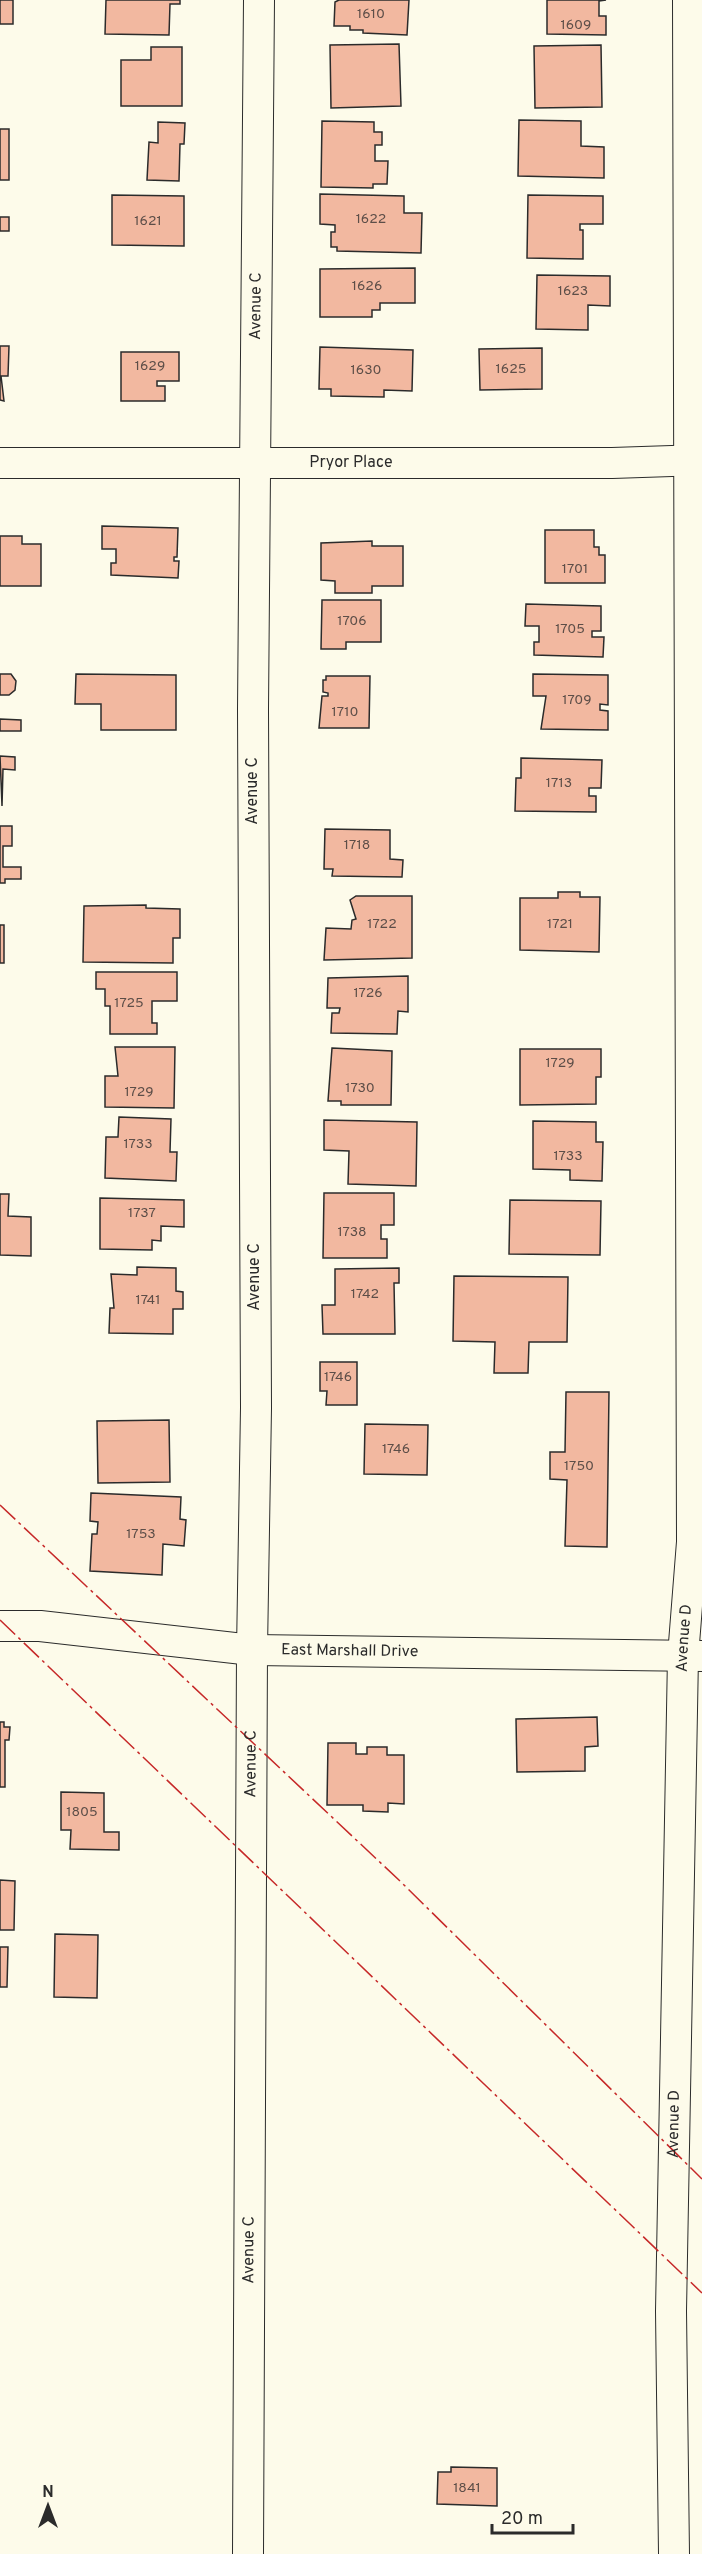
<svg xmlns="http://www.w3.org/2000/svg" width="702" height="2554" font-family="Overpass,sans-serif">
<rect width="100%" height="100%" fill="#fdfbea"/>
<!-- building -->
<g fill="#f2b8a0" stroke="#2b2b2b" stroke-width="1.5">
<rect x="0" y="0" width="13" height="24"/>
<path d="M 106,0 L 180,0 L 180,4 L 170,4 L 169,35 L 105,34 Z"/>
<path d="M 339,0 L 409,0 L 407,35 L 363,33 L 363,30 L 350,30 L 350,26 L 334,26 L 335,2 Z"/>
<path d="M 547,0 L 606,0 L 599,1 L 599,16 L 606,16 L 606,35 L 547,34 Z"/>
<path d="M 399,44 L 401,106 L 331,108 L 330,45 Z"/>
<path d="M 601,45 L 602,107 L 535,108 L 534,46 Z"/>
<path d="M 151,47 L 182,47 L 182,106 L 121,106 L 121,60 L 151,60 Z"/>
<path d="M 519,120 L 581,121 L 581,146 L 604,147 L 604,178 L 518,176 Z"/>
<path d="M 322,121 L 374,122 L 374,132 L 382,132 L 382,145 L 375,145 L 375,161 L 388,161 L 387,184 L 373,184 L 373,188 L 321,187 Z"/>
<path d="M 158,122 L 185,123 L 184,144 L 180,144 L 179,181 L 147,180 L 149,142 L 158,143 Z"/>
<rect x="0" y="129" width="9" height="51"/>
<path d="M 320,194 L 404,196 L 404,213 L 422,213 L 421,253 L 337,251 L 337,247 L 331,247 L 331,232 L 335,232 L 335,225 L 320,224 Z"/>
<path d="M 112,195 L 184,196 L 184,246 L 112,245 Z"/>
<path d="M 528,195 L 603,196 L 603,224 L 580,224 L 580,230 L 583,230 L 583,259 L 527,258 Z"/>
<rect x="0" y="217" width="9" height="14"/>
<path d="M 415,268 L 415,303 L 380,303 L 380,310 L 372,310 L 372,317 L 320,317 L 320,269 Z"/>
<path d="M 537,275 L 610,276 L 610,306 L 588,305 L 588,330 L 536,329 Z"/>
<path d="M 0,346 L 9,346 L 8,376 L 1,376 L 4,401 L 0,400 Z"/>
<path d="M 320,347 L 413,350 L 412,391 L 384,390 L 384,397 L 331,396 L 331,389 L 319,389 Z"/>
<path d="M 542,348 L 542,389 L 480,390 L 479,349 Z"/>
<path d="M 121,352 L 179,352 L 179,381 L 157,381 L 157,386 L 165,386 L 165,401 L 121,401 Z"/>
<path d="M 102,526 L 178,528 L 177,557 L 174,557 L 174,561 L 179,561 L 178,578 L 111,575 L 111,563 L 116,563 L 116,549 L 102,549 Z"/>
<path d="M 545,530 L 594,530 L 594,547 L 599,547 L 599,555 L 605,555 L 605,583 L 545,583 Z"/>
<path d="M 0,536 L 22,536 L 22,544 L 41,544 L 41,586 L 0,586 Z"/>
<path d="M 372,541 L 372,546 L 403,546 L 403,586 L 372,586 L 372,593 L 335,593 L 335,581 L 321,580 L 321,543 Z"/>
<path d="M 322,600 L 381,600 L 381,642 L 346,642 L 346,649 L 321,649 Z"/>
<path d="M 526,604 L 601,606 L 601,631 L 592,631 L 592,637 L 604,637 L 603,657 L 534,655 L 534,642 L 539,642 L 539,626 L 525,626 Z"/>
<path d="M 0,674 L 11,674 L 16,681 L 15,690 L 9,695 L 0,695 Z"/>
<path d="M 76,674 L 176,675 L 176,730 L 101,730 L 101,704 L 75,704 Z"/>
<path d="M 533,674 L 608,675 L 608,705 L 600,704 L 600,710 L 608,711 L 608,730 L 541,729 L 546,696 L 533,696 Z"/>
<path d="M 326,676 L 370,676 L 369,728 L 319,728 L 322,696 L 328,696 L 328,693 L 323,692 L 323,680 L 326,680 Z"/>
<path d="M 0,719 L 21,720 L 21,731 L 0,731 Z"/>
<path d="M 0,756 L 15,757 L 15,770 L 3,769 L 2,806 Z"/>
<path d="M 521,758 L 602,760 L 601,788 L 589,788 L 589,796 L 596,796 L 596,812 L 515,811 L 516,778 L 521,778 Z"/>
<path d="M 0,826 L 12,826 L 12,846 L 3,846 L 3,867 L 21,867 L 21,879 L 5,879 L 5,883 L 0,883 Z"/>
<path d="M 325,829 L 390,830 L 390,859 L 403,860 L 402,877 L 332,876 L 333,869 L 324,869 Z"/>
<path d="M 558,892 L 580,892 L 580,897 L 600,897 L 599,952 L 520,950 L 520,898 L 558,898 Z"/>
<path d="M 356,896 L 412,896 L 412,958 L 324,960 L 326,928 L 351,929 L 352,920 L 356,919 L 350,900 Z"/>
<path d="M 146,905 L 146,908 L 180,909 L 180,938 L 173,938 L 173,963 L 83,962 L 84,906 Z"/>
<rect x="0" y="925" width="4" height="38"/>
<path d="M 96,972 L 177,972 L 177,1001 L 152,1001 L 152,1023 L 157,1023 L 157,1034 L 110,1034 L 110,1006 L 105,1006 L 105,989 L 96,989 Z"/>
<path d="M 408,976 L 408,1012 L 398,1011 L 397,1034 L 331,1033 L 332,1013 L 339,1013 L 340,1008 L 327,1008 L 328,978 Z"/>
<path d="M 115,1047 L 175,1047 L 174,1108 L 105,1107 L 105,1076 L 118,1076 Z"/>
<path d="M 332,1048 L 392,1051 L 391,1105 L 341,1105 L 341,1101 L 328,1101 Z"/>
<path d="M 520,1049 L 601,1049 L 601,1077 L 596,1077 L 596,1104 L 520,1105 Z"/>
<path d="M 119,1117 L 171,1119 L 170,1152 L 177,1152 L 176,1181 L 105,1178 L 106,1137 L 118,1137 Z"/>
<path d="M 324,1120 L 417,1122 L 416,1186 L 348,1184 L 349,1151 L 324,1150 Z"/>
<path d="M 533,1121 L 596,1122 L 596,1142 L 603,1142 L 602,1181 L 570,1180 L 570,1170 L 533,1169 Z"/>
<path d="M 324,1193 L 394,1193 L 394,1225 L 381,1225 L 381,1239 L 387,1239 L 387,1258 L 323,1258 Z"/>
<path d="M 0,1194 L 9,1194 L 8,1216 L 31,1217 L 31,1256 L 0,1255 Z"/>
<path d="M 100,1198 L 184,1200 L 184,1227 L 161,1226 L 161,1241 L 152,1240 L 152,1250 L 100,1249 Z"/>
<path d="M 510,1200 L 601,1201 L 600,1255 L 509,1254 Z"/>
<path d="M 137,1267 L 176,1268 L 176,1291 L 183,1292 L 183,1309 L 173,1309 L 173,1334 L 109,1333 L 110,1308 L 114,1308 L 111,1274 L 137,1275 Z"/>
<path d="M 399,1268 L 399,1283 L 394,1283 L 395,1334 L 323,1334 L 322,1305 L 335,1305 L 335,1269 Z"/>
<path d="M 454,1276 L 568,1277 L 567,1342 L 529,1342 L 528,1373 L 494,1373 L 495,1342 L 453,1341 Z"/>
<path d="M 320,1362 L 357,1362 L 357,1405 L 326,1405 L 327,1391 L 320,1391 Z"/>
<path d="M 566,1392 L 609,1392 L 607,1547 L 565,1546 L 567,1480 L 550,1479 L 550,1452 L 565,1452 Z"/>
<path d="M 169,1420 L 170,1482 L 98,1483 L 97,1421 Z"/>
<path d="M 365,1424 L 428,1425 L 427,1475 L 364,1474 Z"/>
<path d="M 91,1493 L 181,1497 L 180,1519 L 186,1520 L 184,1546 L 163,1544 L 162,1575 L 90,1571 L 92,1534 L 97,1534 L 98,1522 L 90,1521 Z"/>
<path d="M 597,1717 L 598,1746 L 585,1747 L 585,1771 L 517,1772 L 516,1719 Z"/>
<path d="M 0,1722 L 4,1722 L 4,1727 L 10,1727 L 9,1740 L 5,1740 L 5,1787 L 0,1787 Z"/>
<path d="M 328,1743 L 356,1743 L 356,1754 L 367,1754 L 367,1747 L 387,1747 L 387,1755 L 404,1755 L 404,1804 L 388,1803 L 388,1812 L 363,1811 L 363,1805 L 327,1805 Z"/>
<path d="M 61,1792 L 104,1793 L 104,1832 L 119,1832 L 119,1850 L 70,1849 L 71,1830 L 61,1830 Z"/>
<path d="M 0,1880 L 15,1881 L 14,1930 L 0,1930 Z"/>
<path d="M 55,1934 L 98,1935 L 97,1998 L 54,1997 Z"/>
<path d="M 0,1947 L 8,1947 L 7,1987 L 0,1987 Z"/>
<path d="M 451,2467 L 497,2468 L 497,2506 L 437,2504 L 438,2472 L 451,2472 Z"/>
</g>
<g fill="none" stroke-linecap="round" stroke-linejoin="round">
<!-- minor casing -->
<g stroke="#2b2b2b" stroke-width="32">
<g id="minor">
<path id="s1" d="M 0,463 L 612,463 L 702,460"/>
<path id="s2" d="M 0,1626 L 40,1626 L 252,1650 L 702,1656"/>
<path id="s3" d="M 248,2554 L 252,1650 L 256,1408 L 253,710 L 259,0"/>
<path id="s4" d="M 674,2554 L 671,2311 L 683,1656 L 692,1542 L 688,0"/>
</g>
</g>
<!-- minor -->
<use href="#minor" stroke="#fdfbea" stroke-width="30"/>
<!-- power -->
<g stroke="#c62828" stroke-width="1.5" stroke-dasharray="21 4.5 3 4.5" stroke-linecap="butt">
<path d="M 0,1505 L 401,1882 L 702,2179"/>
<path d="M 0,1620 L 702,2293"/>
</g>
</g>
<g text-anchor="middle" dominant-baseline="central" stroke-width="4.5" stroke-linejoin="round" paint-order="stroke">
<!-- number labels -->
<g font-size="14" fill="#5d4e48">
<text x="371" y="14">1610</text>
<text x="576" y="25">1609</text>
<text x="371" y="219">1622</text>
<text x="148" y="221">1621</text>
<text x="367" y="286">1626</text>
<text x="573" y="291">1623</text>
<text x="150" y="366">1629</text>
<text x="511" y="369">1625</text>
<text x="366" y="370">1630</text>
<text x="575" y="569">1701</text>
<text x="352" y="621">1706</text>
<text x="570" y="629">1705</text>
<text x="577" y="700">1709</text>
<text x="345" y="712">1710</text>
<text x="559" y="783">1713</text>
<text x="357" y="845">1718</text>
<text x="382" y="924">1722</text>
<text x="560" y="924">1721</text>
<text x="368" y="993">1726</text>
<text x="129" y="1003">1725</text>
<text x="560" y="1063">1729</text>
<text x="360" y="1088">1730</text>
<text x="139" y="1092">1729</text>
<text x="138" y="1144">1733</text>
<text x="568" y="1156">1733</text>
<text x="142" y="1213">1737</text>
<text x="352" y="1232">1738</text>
<text x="365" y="1294">1742</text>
<text x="148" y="1300">1741</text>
<text x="338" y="1377">1746</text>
<text x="396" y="1449">1746</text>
<text x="579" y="1466">1750</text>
<text x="141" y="1534">1753</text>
<text x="82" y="1812">1805</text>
<text x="467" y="2488">1841</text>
</g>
<!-- street labels -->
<g font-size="16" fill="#2b2b2b" stroke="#fdfbea">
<text stroke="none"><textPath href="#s3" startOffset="2248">Avenue C</textPath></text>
<text stroke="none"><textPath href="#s1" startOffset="351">Pryor Place</textPath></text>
<text transform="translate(253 791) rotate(-90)">Avenue C</text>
<text transform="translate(255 1277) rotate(-90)">Avenue C</text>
<text stroke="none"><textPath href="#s4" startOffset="916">Avenue D</textPath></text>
<text stroke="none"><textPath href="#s2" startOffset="351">East Marshall Drive</textPath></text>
<text stroke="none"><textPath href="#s3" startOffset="790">Avenue C</textPath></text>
<text stroke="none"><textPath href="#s4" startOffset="430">Avenue D</textPath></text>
<text stroke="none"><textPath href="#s3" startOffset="304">Avenue C</textPath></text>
</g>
</g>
<!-- north arrow -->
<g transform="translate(48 2506)" stroke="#fdfbea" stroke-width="4.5" paint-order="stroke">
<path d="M0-4.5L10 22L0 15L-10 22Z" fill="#2b2b2b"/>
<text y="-9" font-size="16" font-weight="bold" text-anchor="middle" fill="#2b2b2b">N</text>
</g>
<!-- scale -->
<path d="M492 2524v9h81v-9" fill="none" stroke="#2b2b2b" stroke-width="3"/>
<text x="501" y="2524" font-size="18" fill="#2b2b2b" stroke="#fdfbea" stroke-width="4.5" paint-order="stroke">20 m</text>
</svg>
